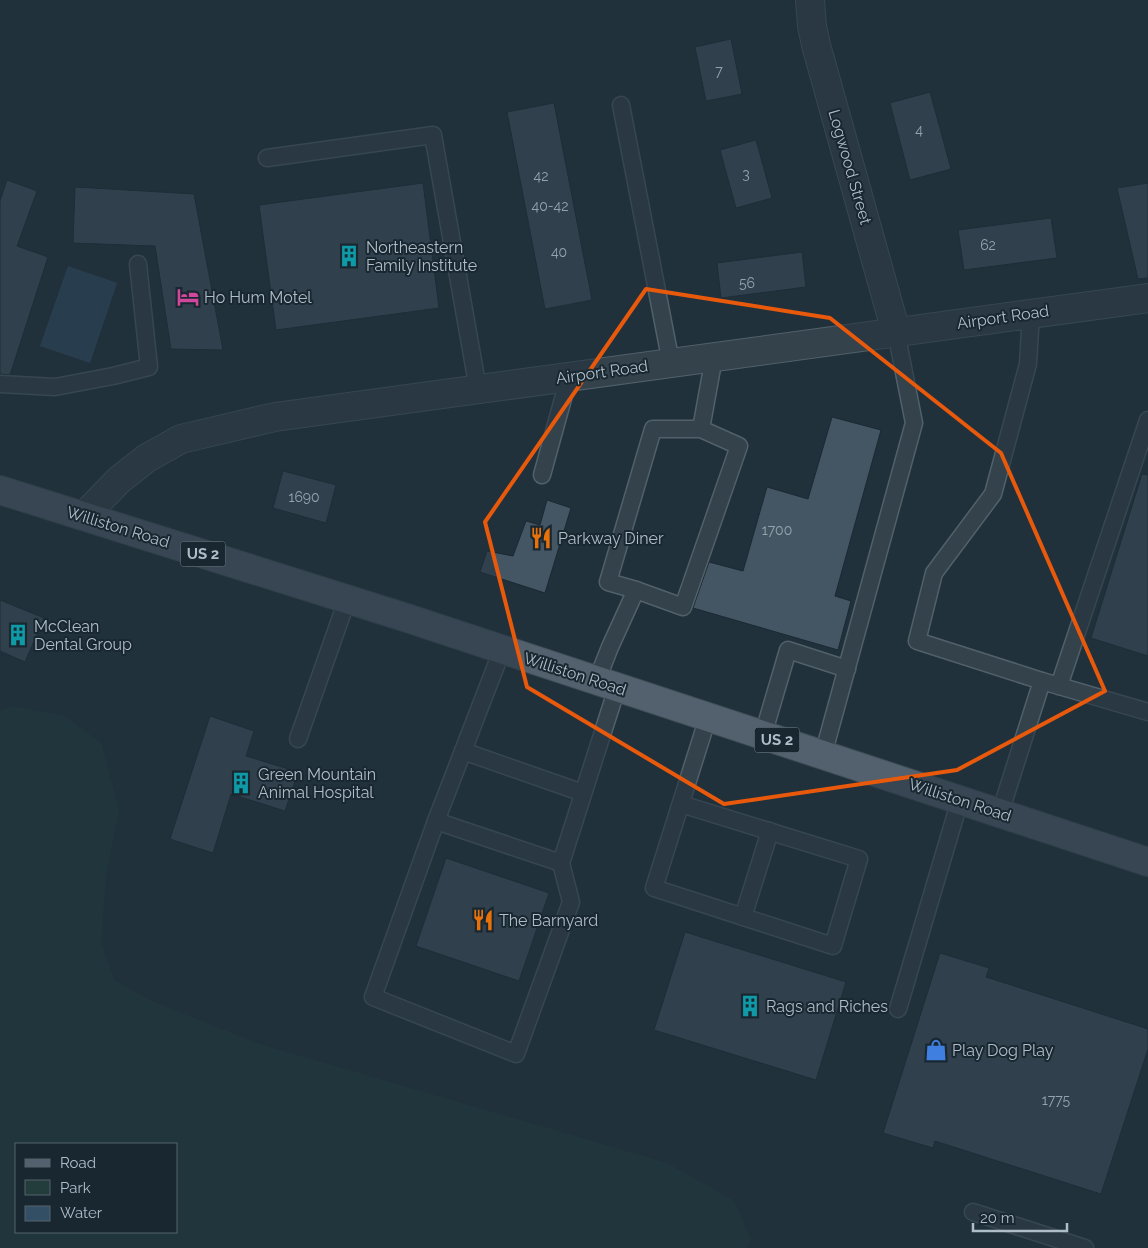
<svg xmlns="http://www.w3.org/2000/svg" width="1148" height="1248" font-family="Raleway,sans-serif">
<rect width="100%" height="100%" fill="#20313c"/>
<!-- green -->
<path fill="#223d3c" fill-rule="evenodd" d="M 10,706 L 63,715 L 101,743 L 119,810 L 106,876 L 101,942 L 114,980 L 149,1000 L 256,1043 L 667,1163 L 734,1201 L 751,1239 L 747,1248 L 0,1248 L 0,712 ZM 16,1144 L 176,1144 L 176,1232 L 16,1232 Z"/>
<!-- water -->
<path fill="#324f65" d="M 68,266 L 117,283 L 90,363 L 40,346 Z"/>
<!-- building -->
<g fill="#445663" stroke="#1b2933">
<path d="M 731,39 L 742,94 L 706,101 L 695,47 Z"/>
<path d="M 930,92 L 951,169 L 910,180 L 890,103 Z"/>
<path d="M 554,103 L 592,300 L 545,309 L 507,112 Z"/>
<path d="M 756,140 L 772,198 L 736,208 L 720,150 Z"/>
<path d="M 7,180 L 37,191 L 17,246 L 48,257 L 10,375 L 0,374 L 0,201 Z"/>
<path d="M 423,183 L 439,308 L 276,330 L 259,205 Z"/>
<path d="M 1148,183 L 1148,278 L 1138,279 L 1117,188 Z"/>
<path d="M 75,187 L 194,194 L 223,350 L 171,349 L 155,246 L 73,243 Z"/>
<path d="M 1051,218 L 1057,258 L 964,270 L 958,230 Z"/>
<path d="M 802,252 L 806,287 L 721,298 L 717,263 Z"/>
<path d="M 832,417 L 881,430 L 835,596 L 851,601 L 838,650 L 693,608 L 709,562 L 743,571 L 767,487 L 808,499 Z"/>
<path d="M 283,471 L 336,485 L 326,523 L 273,508 Z"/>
<path d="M 1142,474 L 1148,475 L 1148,656 L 1091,638 Z"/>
<path d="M 547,500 L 571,508 L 545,593 L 480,572 L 487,551 L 513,556 L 526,521 L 540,525 Z"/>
<path d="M 0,600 L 44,618 L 25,662 L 0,651 Z"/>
<path d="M 210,716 L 254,731 L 246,756 L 298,772 L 285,811 L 231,794 L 213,853 L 170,839 Z"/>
<path d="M 446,858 L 549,893 L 519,981 L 416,946 Z"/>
<path d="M 685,932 L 846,982 L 816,1080 L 654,1030 Z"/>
<path d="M 940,953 L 989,968 L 986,977 L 1148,1029 L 1148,1049 L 1101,1194 L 935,1141 L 933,1148 L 883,1133 Z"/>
</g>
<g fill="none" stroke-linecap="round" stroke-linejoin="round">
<!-- service casing -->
<g stroke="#52606a" stroke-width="19">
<g id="service">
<path d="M 621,105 L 671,363"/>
<path d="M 267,158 L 433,135 L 478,389"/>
<path d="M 1031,313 L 1028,364 L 993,494 L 934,573 L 917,641 L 1042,681"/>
<path d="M 0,384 L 55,387 L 113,376 L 149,367 L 138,264"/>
<path d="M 701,429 L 739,446 L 683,607 L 636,590 L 608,582 L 653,429 L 701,429 L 714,357"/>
<path d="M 542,475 L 569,377"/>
<path d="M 502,650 L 436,821 L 373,997 L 516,1054 L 571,902 L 561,863 L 617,688"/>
<path d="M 597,680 L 610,647 L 636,590"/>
<path d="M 1059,686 L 1148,420"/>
<path d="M 763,735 L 788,650 L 847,669"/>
<path d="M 298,739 L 347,600"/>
<path d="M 463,751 L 583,793"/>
<path d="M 823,755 L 914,423 L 896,332"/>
<path d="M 681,804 L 859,859 L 833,946 L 654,888 C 672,831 690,774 708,717"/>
<path d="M 1000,813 L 1042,681 L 1148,712"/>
<path d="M 436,821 L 561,863"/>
<path d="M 743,917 L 770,831"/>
<path d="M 898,1009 L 960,800"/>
<path d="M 973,1212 L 1085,1248"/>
</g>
</g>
<!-- minor casing -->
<g stroke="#52606a" stroke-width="30">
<g id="minor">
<path d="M 810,0 L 812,26 L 816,45 L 896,332"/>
<path d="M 84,516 L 119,480 L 147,458 L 181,439 L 275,417 L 1148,298"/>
</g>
</g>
<!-- primary casing -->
<g stroke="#404e58" stroke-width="30">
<path id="primary" d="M 0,490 L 407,618 L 1148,862"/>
</g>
<!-- service -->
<use href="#service" stroke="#34424c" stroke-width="16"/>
<!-- minor -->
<use href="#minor" stroke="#34424c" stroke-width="28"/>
<!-- primary -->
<use href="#primary" stroke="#52616d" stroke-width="28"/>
</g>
<!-- marked area -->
<path d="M0 0H1148V1248H0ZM 646,289 L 830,318 L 1001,453 L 1105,691 L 957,770 L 724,804 L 527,687 L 485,522 Z" fill="#20313c" fill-opacity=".55" fill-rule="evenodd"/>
<path fill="none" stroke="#e8590c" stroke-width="4" stroke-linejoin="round" d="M 646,289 L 830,318 L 1001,453 L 1105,691 L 957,770 L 724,804 L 527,687 L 485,522 Z"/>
<!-- icons -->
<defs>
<g id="building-bare" transform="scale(1.725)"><path d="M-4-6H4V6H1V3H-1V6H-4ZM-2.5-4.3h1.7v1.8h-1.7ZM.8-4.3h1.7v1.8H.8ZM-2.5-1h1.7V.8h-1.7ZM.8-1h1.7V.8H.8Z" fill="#0f9aa8" stroke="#192731" stroke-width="2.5" paint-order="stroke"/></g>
<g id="hotel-bare" transform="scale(1.725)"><path d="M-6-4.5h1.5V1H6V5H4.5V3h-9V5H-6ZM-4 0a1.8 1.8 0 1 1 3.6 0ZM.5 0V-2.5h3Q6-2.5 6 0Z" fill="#d1479c" stroke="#192731" stroke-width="2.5" paint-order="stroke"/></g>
<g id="restaurant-bare" transform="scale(1.725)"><path d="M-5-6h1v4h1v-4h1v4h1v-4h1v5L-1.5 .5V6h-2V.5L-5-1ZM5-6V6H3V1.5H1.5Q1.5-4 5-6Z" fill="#e8710a" stroke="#192731" stroke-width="2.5" paint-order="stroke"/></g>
<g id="shop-bare" transform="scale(1.725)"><path d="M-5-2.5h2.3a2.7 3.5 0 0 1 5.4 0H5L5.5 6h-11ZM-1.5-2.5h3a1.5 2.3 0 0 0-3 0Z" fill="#3f7fe0" stroke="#192731" stroke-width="2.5" paint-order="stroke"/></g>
</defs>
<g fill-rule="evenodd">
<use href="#building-bare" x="349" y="256"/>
<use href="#hotel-bare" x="188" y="297"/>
<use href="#restaurant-bare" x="541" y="538"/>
<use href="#building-bare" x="18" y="635"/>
<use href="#building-bare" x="241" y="783"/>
<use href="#restaurant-bare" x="483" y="920"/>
<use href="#building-bare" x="750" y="1006"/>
<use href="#shop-bare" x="936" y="1050"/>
</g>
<g text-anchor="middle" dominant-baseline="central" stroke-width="4" stroke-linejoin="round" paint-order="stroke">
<!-- number labels -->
<g font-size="14" fill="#94a3af">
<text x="719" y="71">7</text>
<text x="919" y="130">4</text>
<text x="746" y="174">3</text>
<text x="541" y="176">42</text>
<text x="550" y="206">40-42</text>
<text x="988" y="245">62</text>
<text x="559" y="252">40</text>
<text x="747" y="283">56</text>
<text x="304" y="497">1690</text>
<text x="777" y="530">1700</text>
<text x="1056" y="1100">1775</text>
</g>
<!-- shield labels -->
<g fill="#192731" stroke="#82909b" stroke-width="1">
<rect x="180.5" y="541.5" width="45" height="25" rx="4"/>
<rect x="754.5" y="727.5" width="45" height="25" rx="4"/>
</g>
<g font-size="15" font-weight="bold" fill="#afbdc8">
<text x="203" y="554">US 2</text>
<text x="777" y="740">US 2</text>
</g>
<!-- street labels -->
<g font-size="16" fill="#afbdc8" stroke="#192731">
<text transform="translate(850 167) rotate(74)">Logwood Street</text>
<text transform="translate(1003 317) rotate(-8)">Airport Road</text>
<text transform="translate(602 372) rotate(-8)">Airport Road</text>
<text transform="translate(118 527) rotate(17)">Williston Road</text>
<text transform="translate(575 674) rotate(18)">Williston Road</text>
<text transform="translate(960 800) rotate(18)">Williston Road</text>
</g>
<!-- poi labels -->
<g font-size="16" fill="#afbdc8" stroke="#192731" text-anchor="start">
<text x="366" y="247">Northeastern<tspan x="366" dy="18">Family Institute</tspan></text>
<text x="204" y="297">Ho Hum Motel</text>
<text x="558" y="538">Parkway Diner</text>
<text x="34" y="626">McClean<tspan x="34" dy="18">Dental Group</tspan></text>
<text x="258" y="774">Green Mountain<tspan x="258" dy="18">Animal Hospital</tspan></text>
<text x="499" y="920">The Barnyard</text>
<text x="766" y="1006">Rags and Riches</text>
<text x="952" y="1050">Play Dog Play</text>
</g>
</g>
<!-- legend -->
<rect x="15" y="1143" width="162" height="90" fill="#192731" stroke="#55636d"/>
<rect x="25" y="1159" width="25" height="8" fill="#52616d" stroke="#55636d"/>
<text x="60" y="1168" font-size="15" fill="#afbdc8">Road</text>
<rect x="25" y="1180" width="25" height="15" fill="#223d3c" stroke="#55636d"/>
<text x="60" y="1193" font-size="15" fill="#afbdc8">Park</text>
<rect x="25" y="1206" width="25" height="15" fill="#324f65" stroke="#55636d"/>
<text x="60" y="1218" font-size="15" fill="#afbdc8">Water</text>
<!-- scale -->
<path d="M973 1223v8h94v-8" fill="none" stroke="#afbdc8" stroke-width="2.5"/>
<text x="980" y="1223" font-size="15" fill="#afbdc8" stroke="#192731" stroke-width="4" paint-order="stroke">20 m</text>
</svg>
